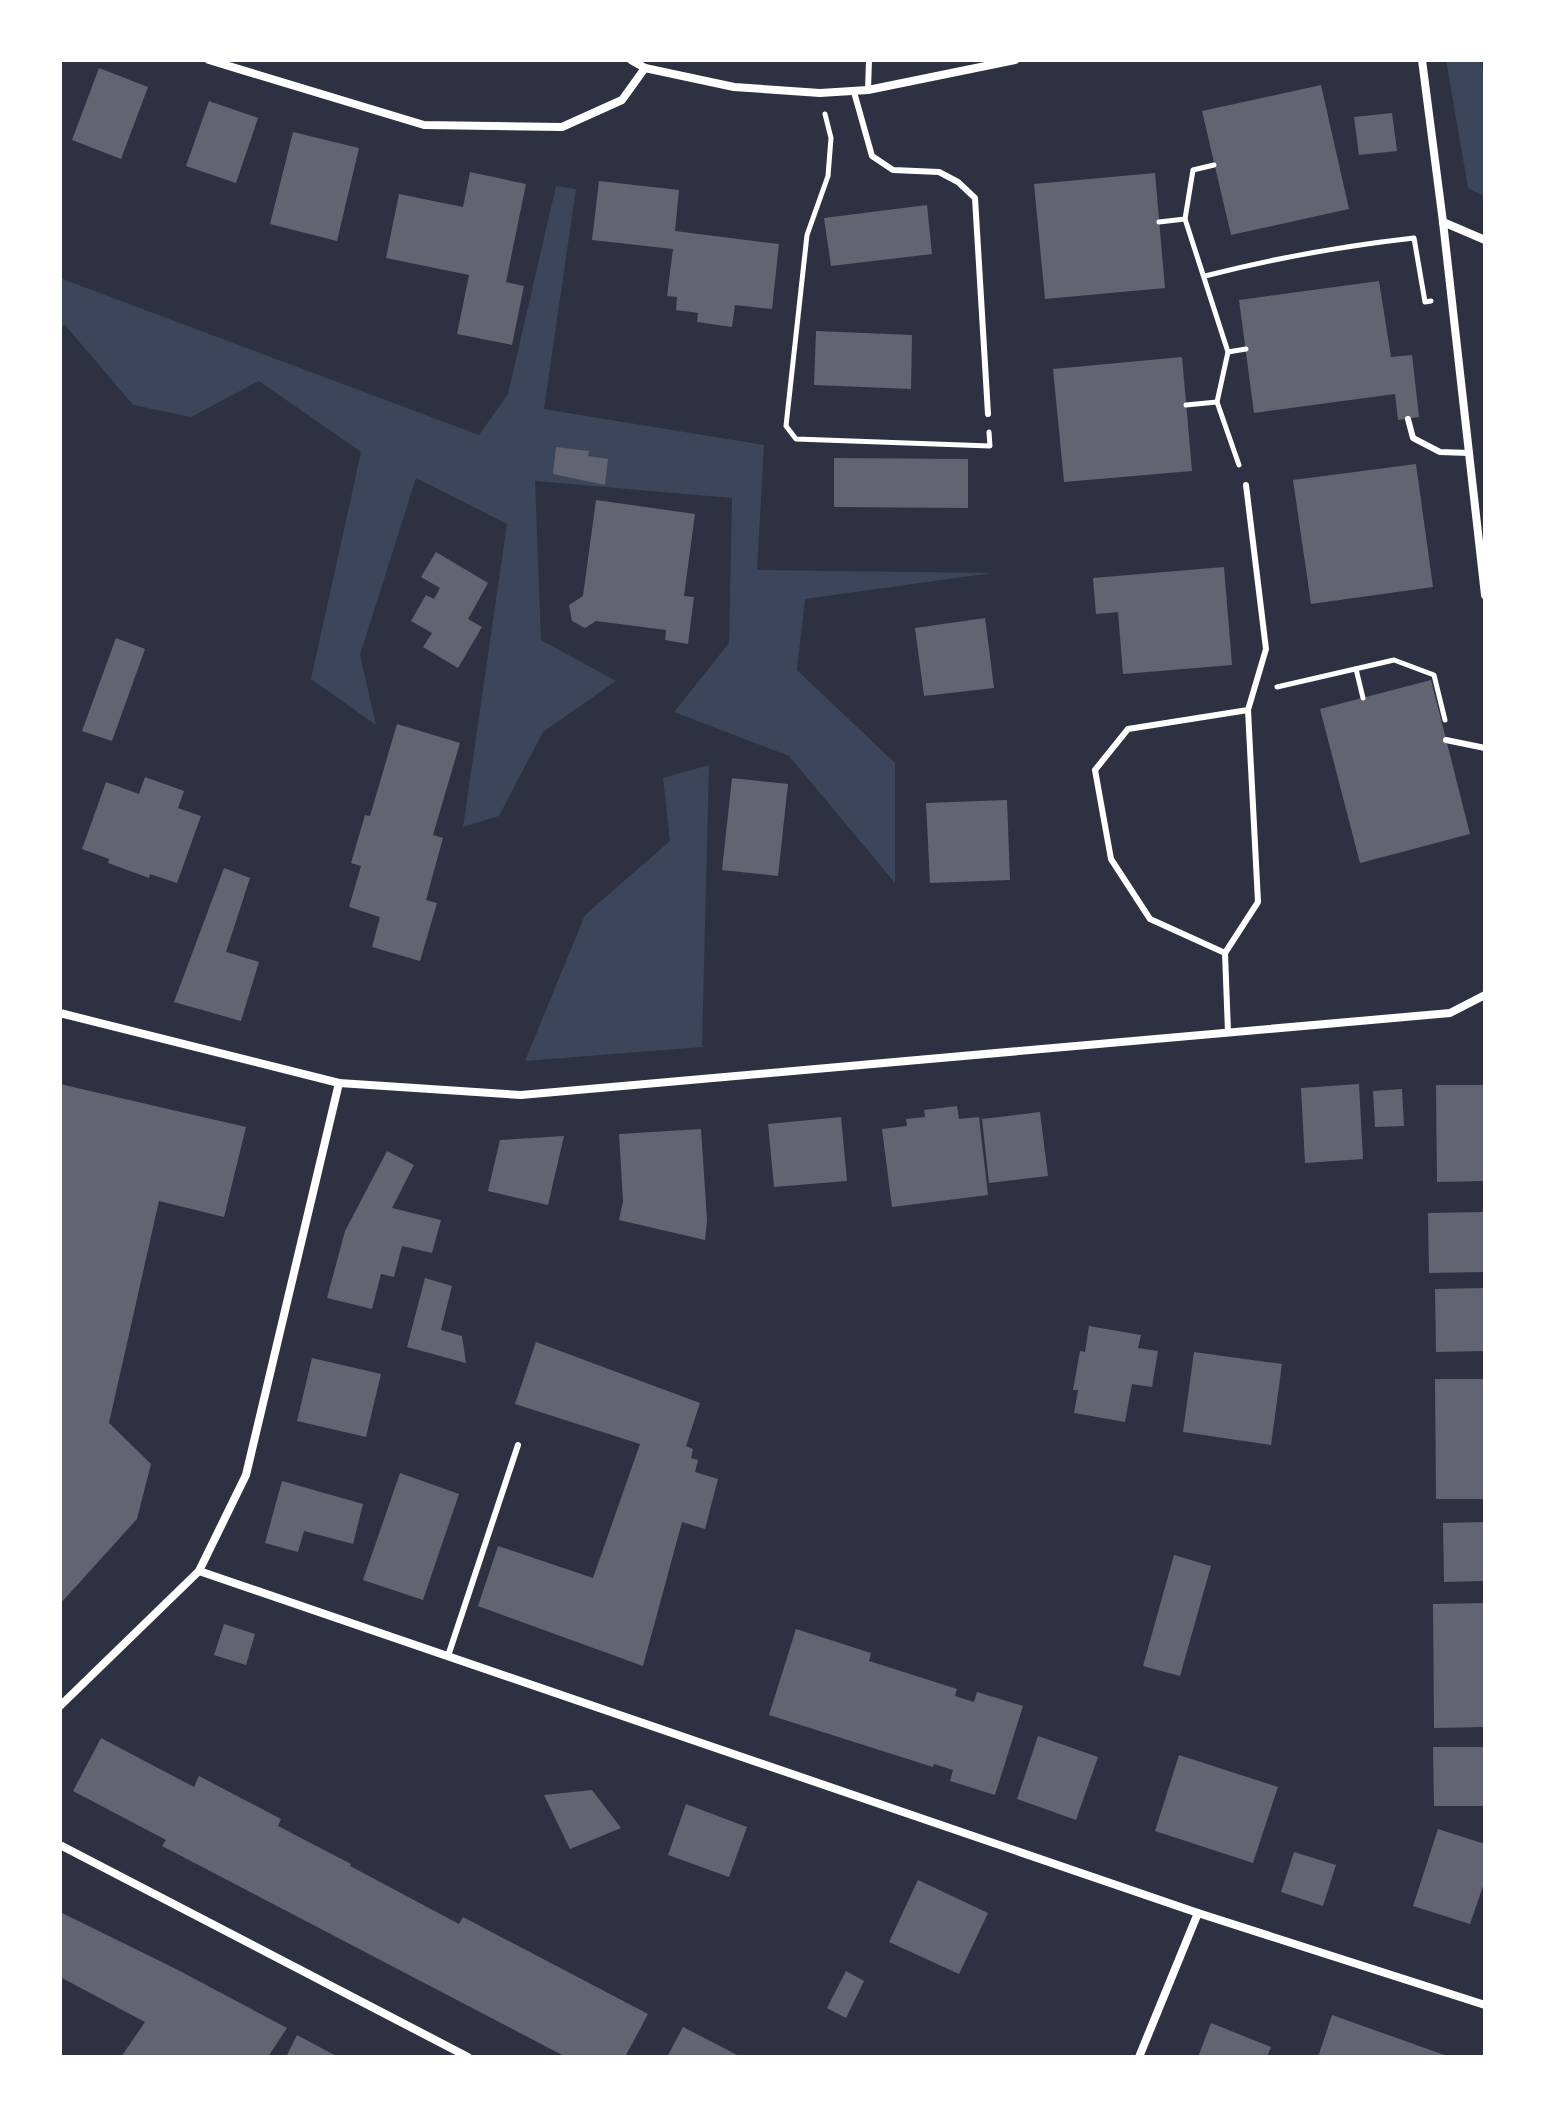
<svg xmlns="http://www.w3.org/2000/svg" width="1545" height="2117" font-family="'Sofia Sans Condensed',sans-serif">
<rect width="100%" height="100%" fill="#2d3142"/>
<!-- green -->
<g fill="#3c4559">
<path d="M 1446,60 L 1481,60 L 1485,84 L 1485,197 L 1468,188 Z"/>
<path d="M 556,186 L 576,189 L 544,409 L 764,445 L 757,570 L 992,573 L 805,599 L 797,670 L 895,763 L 895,883 L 789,756 L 674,712 L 729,643 L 732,498 L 535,481 L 541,640 L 616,681 L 543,732 L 499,816 L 463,827 L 507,524 L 416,478 L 360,655 L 376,725 L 311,679 L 361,452 L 259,381 L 191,417 L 133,405 L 65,325 L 60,327 L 60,278 L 479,435 L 508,394 Z"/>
<path d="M 709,765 L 702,1047 L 525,1061 L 585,915 L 670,841 L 663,778 Z"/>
</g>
<!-- building -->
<g fill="#626471">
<path d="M 99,68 L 148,87 L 121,159 L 72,140 Z"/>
<path d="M 1321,85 L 1349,209 L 1231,235 L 1202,111 Z"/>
<path d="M 209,101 L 258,118 L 236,183 L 186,166 Z"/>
<path d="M 1392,113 L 1397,151 L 1359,155 L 1354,117 Z"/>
<path d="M 293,132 L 359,148 L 337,241 L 270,224 Z"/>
<path d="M 470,172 L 526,184 L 506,282 L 524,286 L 512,345 L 457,334 L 469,275 L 386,258 L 399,194 L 463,207 Z"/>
<path d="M 1155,173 L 1165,288 L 1045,299 L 1034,184 Z"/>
<path d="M 599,181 L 679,190 L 675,231 L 779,244 L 772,309 L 735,305 L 732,327 L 697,322 L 698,313 L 676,310 L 677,297 L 667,296 L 673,249 L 592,240 Z"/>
<path d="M 927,205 L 932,254 L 831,266 L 824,218 Z"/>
<path d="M 1379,281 L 1391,357 L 1412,355 L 1419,417 L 1398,420 L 1395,394 L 1254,413 L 1239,300 Z"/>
<path d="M 816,331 L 912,335 L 911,389 L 814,385 Z"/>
<path d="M 1182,357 L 1192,471 L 1064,482 L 1053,369 Z"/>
<path d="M 556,447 L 589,451 L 588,456 L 608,459 L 605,485 L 553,474 Z"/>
<path d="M 834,458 L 968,459 L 968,508 L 834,507 Z"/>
<path d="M 1416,464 L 1433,587 L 1311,604 L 1293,480 Z"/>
<path d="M 596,500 L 695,514 L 684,596 L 694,597 L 688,644 L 665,640 L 666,630 L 596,621 L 585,628 L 572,621 L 569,605 L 583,596 Z"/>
<path d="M 436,552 L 488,583 L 468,619 L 482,627 L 458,668 L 423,647 L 432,633 L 411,621 L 426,595 L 434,599 L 440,588 L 421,577 Z"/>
<path d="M 1224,567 L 1232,665 L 1123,674 L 1118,612 L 1096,614 L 1093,578 Z"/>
<path d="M 985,618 L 994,688 L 924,696 L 915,628 Z"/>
<path d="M 116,638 L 145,649 L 112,741 L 82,731 Z"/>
<path d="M 1431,680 L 1470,834 L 1360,863 L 1320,709 Z"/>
<path d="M 397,724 L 460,743 L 433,835 L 443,838 L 426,900 L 437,903 L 420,961 L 372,947 L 380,917 L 349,907 L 361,866 L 351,863 L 365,815 L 370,816 Z"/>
<path d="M 145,777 L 184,791 L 178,808 L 201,816 L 177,883 L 150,874 L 149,878 L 108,863 L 109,859 L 82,849 L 106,782 L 139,794 Z"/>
<path d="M 732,778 L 788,784 L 778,876 L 722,870 Z"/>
<path d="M 1007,800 L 1010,880 L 930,883 L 926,803 Z"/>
<path d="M 224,868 L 250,878 L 226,952 L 259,962 L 241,1021 L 174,1002 Z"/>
<path d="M 60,1084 L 246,1127 L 224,1217 L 159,1201 L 109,1423 L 151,1464 L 137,1519 L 60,1604 Z"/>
<path d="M 1359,1084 L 1363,1159 L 1305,1163 L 1301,1088 Z"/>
<path d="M 1436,1085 L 1485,1085 L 1485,1181 L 1437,1182 Z"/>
<path d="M 1402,1089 L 1404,1126 L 1375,1127 L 1373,1091 Z"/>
<path d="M 957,1106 L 959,1119 L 979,1117 L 988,1195 L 892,1207 L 882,1129 L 907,1126 L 906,1119 L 925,1117 L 924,1110 Z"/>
<path d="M 1040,1112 L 1048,1176 L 989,1183 L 982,1119 Z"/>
<path d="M 841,1117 L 847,1181 L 774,1187 L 768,1124 Z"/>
<path d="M 701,1129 L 707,1220 L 705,1240 L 619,1220 L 623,1201 L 619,1134 Z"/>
<path d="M 564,1136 L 548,1205 L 488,1191 L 500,1140 Z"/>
<path d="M 387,1151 L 414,1165 L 392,1208 L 441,1220 L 432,1253 L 402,1246 L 394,1277 L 381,1274 L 372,1309 L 327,1298 L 345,1231 Z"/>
<path d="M 1485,1212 L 1485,1272 L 1429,1273 L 1428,1213 Z"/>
<path d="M 425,1278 L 452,1286 L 441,1330 L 462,1336 L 466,1363 L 407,1347 Z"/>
<path d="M 1485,1288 L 1485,1351 L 1436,1352 L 1435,1289 Z"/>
<path d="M 1089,1326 L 1141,1335 L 1138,1348 L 1158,1351 L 1152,1387 L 1132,1384 L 1125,1422 L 1074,1413 L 1078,1390 L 1073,1390 L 1080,1351 L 1085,1352 Z"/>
<path d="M 536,1342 L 700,1403 L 686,1446 L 693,1449 L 691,1458 L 698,1460 L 695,1472 L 718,1479 L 705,1529 L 682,1522 L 643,1666 L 478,1606 L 498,1546 L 593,1578 L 640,1444 L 515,1404 Z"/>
<path d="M 1194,1352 L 1282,1364 L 1271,1445 L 1183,1432 Z"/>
<path d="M 312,1358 L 381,1374 L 366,1437 L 297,1421 Z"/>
<path d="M 1435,1379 L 1485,1379 L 1485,1499 L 1436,1499 Z"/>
<path d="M 400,1473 L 459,1494 L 423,1600 L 363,1580 Z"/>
<path d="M 282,1481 L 363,1504 L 353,1544 L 304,1531 L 298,1552 L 265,1543 Z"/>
<path d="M 1485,1522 L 1485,1581 L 1444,1582 L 1443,1523 Z"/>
<path d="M 1174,1555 L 1211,1566 L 1180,1676 L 1143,1666 Z"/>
<path d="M 1485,1603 L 1485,1727 L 1434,1728 L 1433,1604 Z"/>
<path d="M 224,1624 L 255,1634 L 246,1665 L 214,1655 Z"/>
<path d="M 796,1629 L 871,1653 L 869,1661 L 957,1689 L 955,1696 L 974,1702 L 977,1692 L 1023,1706 L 995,1795 L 950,1781 L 953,1770 L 934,1764 L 933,1767 L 769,1715 Z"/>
<path d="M 1038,1736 L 1098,1757 L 1076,1820 L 1017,1799 Z"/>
<path d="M 101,1738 L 194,1787 L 199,1776 L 281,1819 L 278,1826 L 351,1864 L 350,1866 L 459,1924 L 463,1917 L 648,2014 L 625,2057 L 566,2057 L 162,1846 L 166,1840 L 73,1791 Z"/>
<path d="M 1433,1747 L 1485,1747 L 1485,1806 L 1434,1806 Z"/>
<path d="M 1179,1755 L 1278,1787 L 1253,1863 L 1155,1831 Z"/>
<path d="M 592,1790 L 621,1828 L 570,1849 L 544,1795 Z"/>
<path d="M 686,1804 L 747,1827 L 729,1877 L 668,1855 Z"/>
<path d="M 1438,1829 L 1485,1844 L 1485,1880 L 1470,1924 L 1413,1906 Z"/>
<path d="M 1294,1852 L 1336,1865 L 1323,1906 L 1281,1892 Z"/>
<path d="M 918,1880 L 988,1913 L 959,1974 L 889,1942 Z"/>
<path d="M 60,1912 L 176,1969 L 287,2028 L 268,2057 L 121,2057 L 145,2022 L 60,1977 Z"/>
<path d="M 846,1971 L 864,1981 L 846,2018 L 827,2008 Z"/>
<path d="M 1332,2015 L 1450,2057 L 1318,2057 Z"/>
<path d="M 1211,2023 L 1271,2047 L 1267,2057 L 1198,2057 Z"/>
<path d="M 683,2027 L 741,2057 L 667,2057 Z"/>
<path d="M 297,2035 L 338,2057 L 286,2057 Z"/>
</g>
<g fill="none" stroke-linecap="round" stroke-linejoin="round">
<!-- path -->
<g stroke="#fff" stroke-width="5">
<path d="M 825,114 L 831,138 L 828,176 L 807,235 L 786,426 L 796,439 L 990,446 L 989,432"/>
<path d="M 1214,165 L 1193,170 L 1185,219 L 1228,352 L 1217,402 L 1239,465"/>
<path d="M 1159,222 L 1185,219"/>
<path d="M 1205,276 C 1275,258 1343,246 1414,238 L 1425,302 L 1431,301"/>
<path d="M 1228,352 L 1246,349"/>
<path d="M 1186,405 L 1217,402"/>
<path d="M 1356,669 L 1363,698"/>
<path d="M 1277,687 L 1394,660 L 1434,675 L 1445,720"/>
</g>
<!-- service -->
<g stroke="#fff" stroke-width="6">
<path d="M 868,90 L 869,60"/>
<path d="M 854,92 L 872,156 L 893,170 L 939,172 L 958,182 L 975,198 L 988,414"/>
<path d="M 1408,419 L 1413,438 L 1440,452 L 1469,453"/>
<path d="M 1446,740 L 1485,748"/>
<path d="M 1225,953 L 1258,902 L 1248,710 L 1266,649 L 1246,485"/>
<path d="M 1228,1032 L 1225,953 L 1150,919 L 1111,859 L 1095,770 L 1128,729 L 1248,710"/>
<path d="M 448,1656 L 518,1445"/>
</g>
<!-- minor -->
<g stroke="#fff" stroke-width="8">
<path d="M 209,60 L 424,125 L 562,127 L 622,100 L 645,68"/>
<path d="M 631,60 L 645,68 L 734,87 L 820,93 L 868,90 L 1015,60"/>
<path d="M 1422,60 L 1443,222 L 1485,595"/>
<path d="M 1443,222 L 1485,240"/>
<path d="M 60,1013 L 339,1083 L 521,1095 L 1450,1013 L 1485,995"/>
<path d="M 199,1571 L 1198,1913 L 1485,2005"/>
<path d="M 60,1706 L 199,1571 L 246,1475 L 339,1083"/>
<path d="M 60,1845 L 468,2057"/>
<path d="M 1139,2057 L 1198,1913"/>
</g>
</g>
<!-- border -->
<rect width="1545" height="2117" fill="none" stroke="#ffffff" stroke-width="124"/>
</svg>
